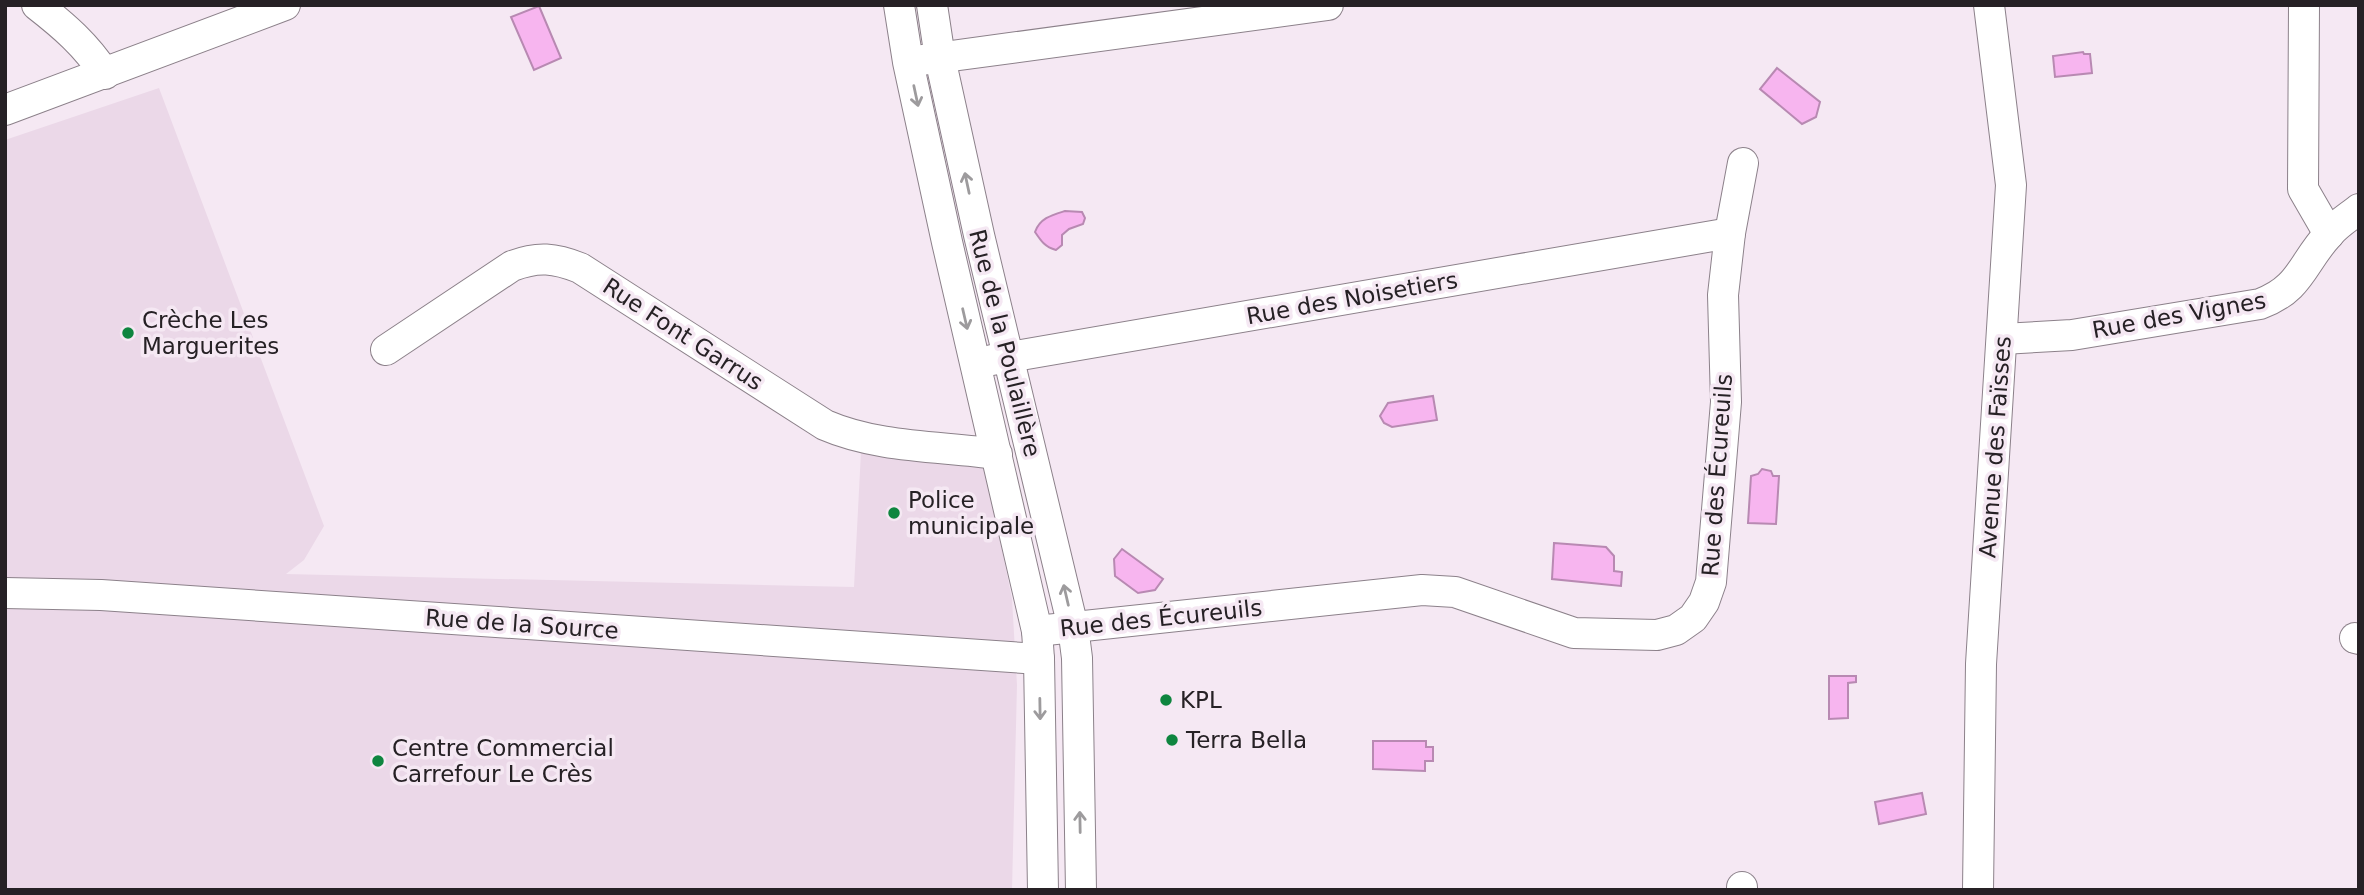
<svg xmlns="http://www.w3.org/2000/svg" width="2364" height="895" font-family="'DejaVu Sans',sans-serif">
<rect width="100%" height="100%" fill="#f5e8f3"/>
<!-- built -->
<path fill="#ebd8e8" d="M 159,88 L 324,526 L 304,560 L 286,574 L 854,587 L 861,452 L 984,459 L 1012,599 L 1017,685 L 1012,890 L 5,890 L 5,140 Z"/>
<!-- water -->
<g fill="#f7b5ef" stroke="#b889b2" stroke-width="2">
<path d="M 539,6 L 561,58 L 534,70 L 511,17 Z"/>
<path d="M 2083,52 L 2084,54 L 2090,54 L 2092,73 L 2055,77 L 2053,56 Z"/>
<path d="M 1777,68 L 1820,102 L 1816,117 L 1802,124 L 1760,89 Z"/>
<path d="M 1065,211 L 1082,212 L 1085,218 L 1083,224 L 1069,229 L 1062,235 L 1062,245 L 1056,250 C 1045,247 1041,241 1035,232 C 1040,218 1052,215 1065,211 Z"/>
<path d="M 1433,396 L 1437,420 L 1392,427 L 1384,423 L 1380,416 L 1388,403 Z"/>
<path d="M 1762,469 L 1771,471 L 1773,476 L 1779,476 L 1776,524 L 1748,523 L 1751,476 L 1758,474 Z"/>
<path d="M 1554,543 L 1606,547 L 1614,556 L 1614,571 L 1622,572 L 1621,586 L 1552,579 Z"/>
<path d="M 1122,549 L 1163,579 L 1155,590 L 1138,593 L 1115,576 L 1114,559 Z"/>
<path d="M 1829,676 L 1856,676 L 1856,682 L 1848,683 L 1848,718 L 1829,719 Z"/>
<path d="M 1373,741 L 1426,741 L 1426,747 L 1433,747 L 1433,761 L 1425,761 L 1425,771 L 1373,769 Z"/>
<path d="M 1922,793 L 1926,814 L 1879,824 L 1875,802 Z"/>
</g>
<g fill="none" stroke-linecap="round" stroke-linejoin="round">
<!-- minor casing -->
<g stroke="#8c818a" stroke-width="32">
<g id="minor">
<path d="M 37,5 C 64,26 86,45 105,74"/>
<path d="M 899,5 L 908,62 L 947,242 L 1037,631 L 1039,659 L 1043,890"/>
<path d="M 932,5 L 940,58 L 979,235 L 1073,627 L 1077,658 L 1081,890"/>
<path d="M 2304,5 L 2303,189 L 2329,234"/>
<path d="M 922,60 L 1328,5"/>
<path d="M 5,110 L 285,5"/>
<path d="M 2002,339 L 2072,335 L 2260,304 C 2301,289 2302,263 2329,234 C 2337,224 2349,217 2359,209"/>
<path d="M 386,350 L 512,266 C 538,256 555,258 580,268 L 825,425 C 878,448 940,446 997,454"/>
<path d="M 992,360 L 1730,233"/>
<path d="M 5,593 L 101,595 L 1039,659"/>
<path d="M 1037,631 L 1422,590 L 1455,592 L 1574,633 L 1657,635 L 1676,630 L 1693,618 L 1704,602 L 1711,582 L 1726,402 L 1723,295 L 1730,233 L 1743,163"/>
<path d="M 2355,638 L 2359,639"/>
<path d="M 1742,890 L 1742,887"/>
<path d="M 1978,890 L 1981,664 L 2011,185 L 1989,5"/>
</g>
</g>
<!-- minor -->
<use href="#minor" stroke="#fff" stroke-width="30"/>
</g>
<!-- one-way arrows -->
<defs><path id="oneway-shaft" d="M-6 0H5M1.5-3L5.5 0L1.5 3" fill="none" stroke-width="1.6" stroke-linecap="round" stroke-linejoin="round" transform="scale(1.75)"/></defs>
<g stroke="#9d9b9d">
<use href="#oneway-shaft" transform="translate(916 96) rotate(78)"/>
<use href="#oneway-shaft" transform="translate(967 183) rotate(-102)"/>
<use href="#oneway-shaft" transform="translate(965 319) rotate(77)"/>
<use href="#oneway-shaft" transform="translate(1066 595) rotate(-103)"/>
<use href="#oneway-shaft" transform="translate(1040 709) rotate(89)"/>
<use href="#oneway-shaft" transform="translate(1080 822) rotate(-91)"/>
</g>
<!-- markers -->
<g fill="#0e853f" stroke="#f5e8f3" stroke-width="2.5">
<circle cx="128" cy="333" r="7"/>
<circle cx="894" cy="513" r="7"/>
<circle cx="1166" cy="700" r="7"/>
<circle cx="1172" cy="740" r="7"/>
<circle cx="378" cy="761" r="7"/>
</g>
<g text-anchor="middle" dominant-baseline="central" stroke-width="7" stroke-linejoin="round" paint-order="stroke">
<!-- street labels -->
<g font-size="23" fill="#262125" stroke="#f5e8f3">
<text transform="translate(1352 298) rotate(-10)">Rue des Noisetiers</text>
<text transform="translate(2179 315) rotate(-10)">Rue des Vignes</text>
<text transform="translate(683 334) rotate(33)">Rue Font Garrus</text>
<text transform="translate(1005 343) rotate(76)">Rue de la Poulaillère</text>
<text transform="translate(1995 447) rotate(-86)">Avenue des Faïsses</text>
<text transform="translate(1717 475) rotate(-86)">Rue des Écureuils</text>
<text transform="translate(1161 618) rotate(-6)">Rue des Écureuils</text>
<text transform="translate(522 624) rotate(4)">Rue de la Source</text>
</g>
<!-- poi labels -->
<g font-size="23" fill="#262125" stroke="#f5e8f3" text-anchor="start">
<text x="142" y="320">Crèche Les<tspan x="142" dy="26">Marguerites</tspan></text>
<text x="908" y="500">Police<tspan x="908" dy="26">municipale</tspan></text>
<text x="1180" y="700">KPL</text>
<text x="1186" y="740">Terra Bella</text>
<text x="392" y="748">Centre Commercial<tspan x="392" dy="26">Carrefour Le Crès</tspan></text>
</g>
</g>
<!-- border -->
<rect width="2364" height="895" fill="none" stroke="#262125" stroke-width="14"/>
</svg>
